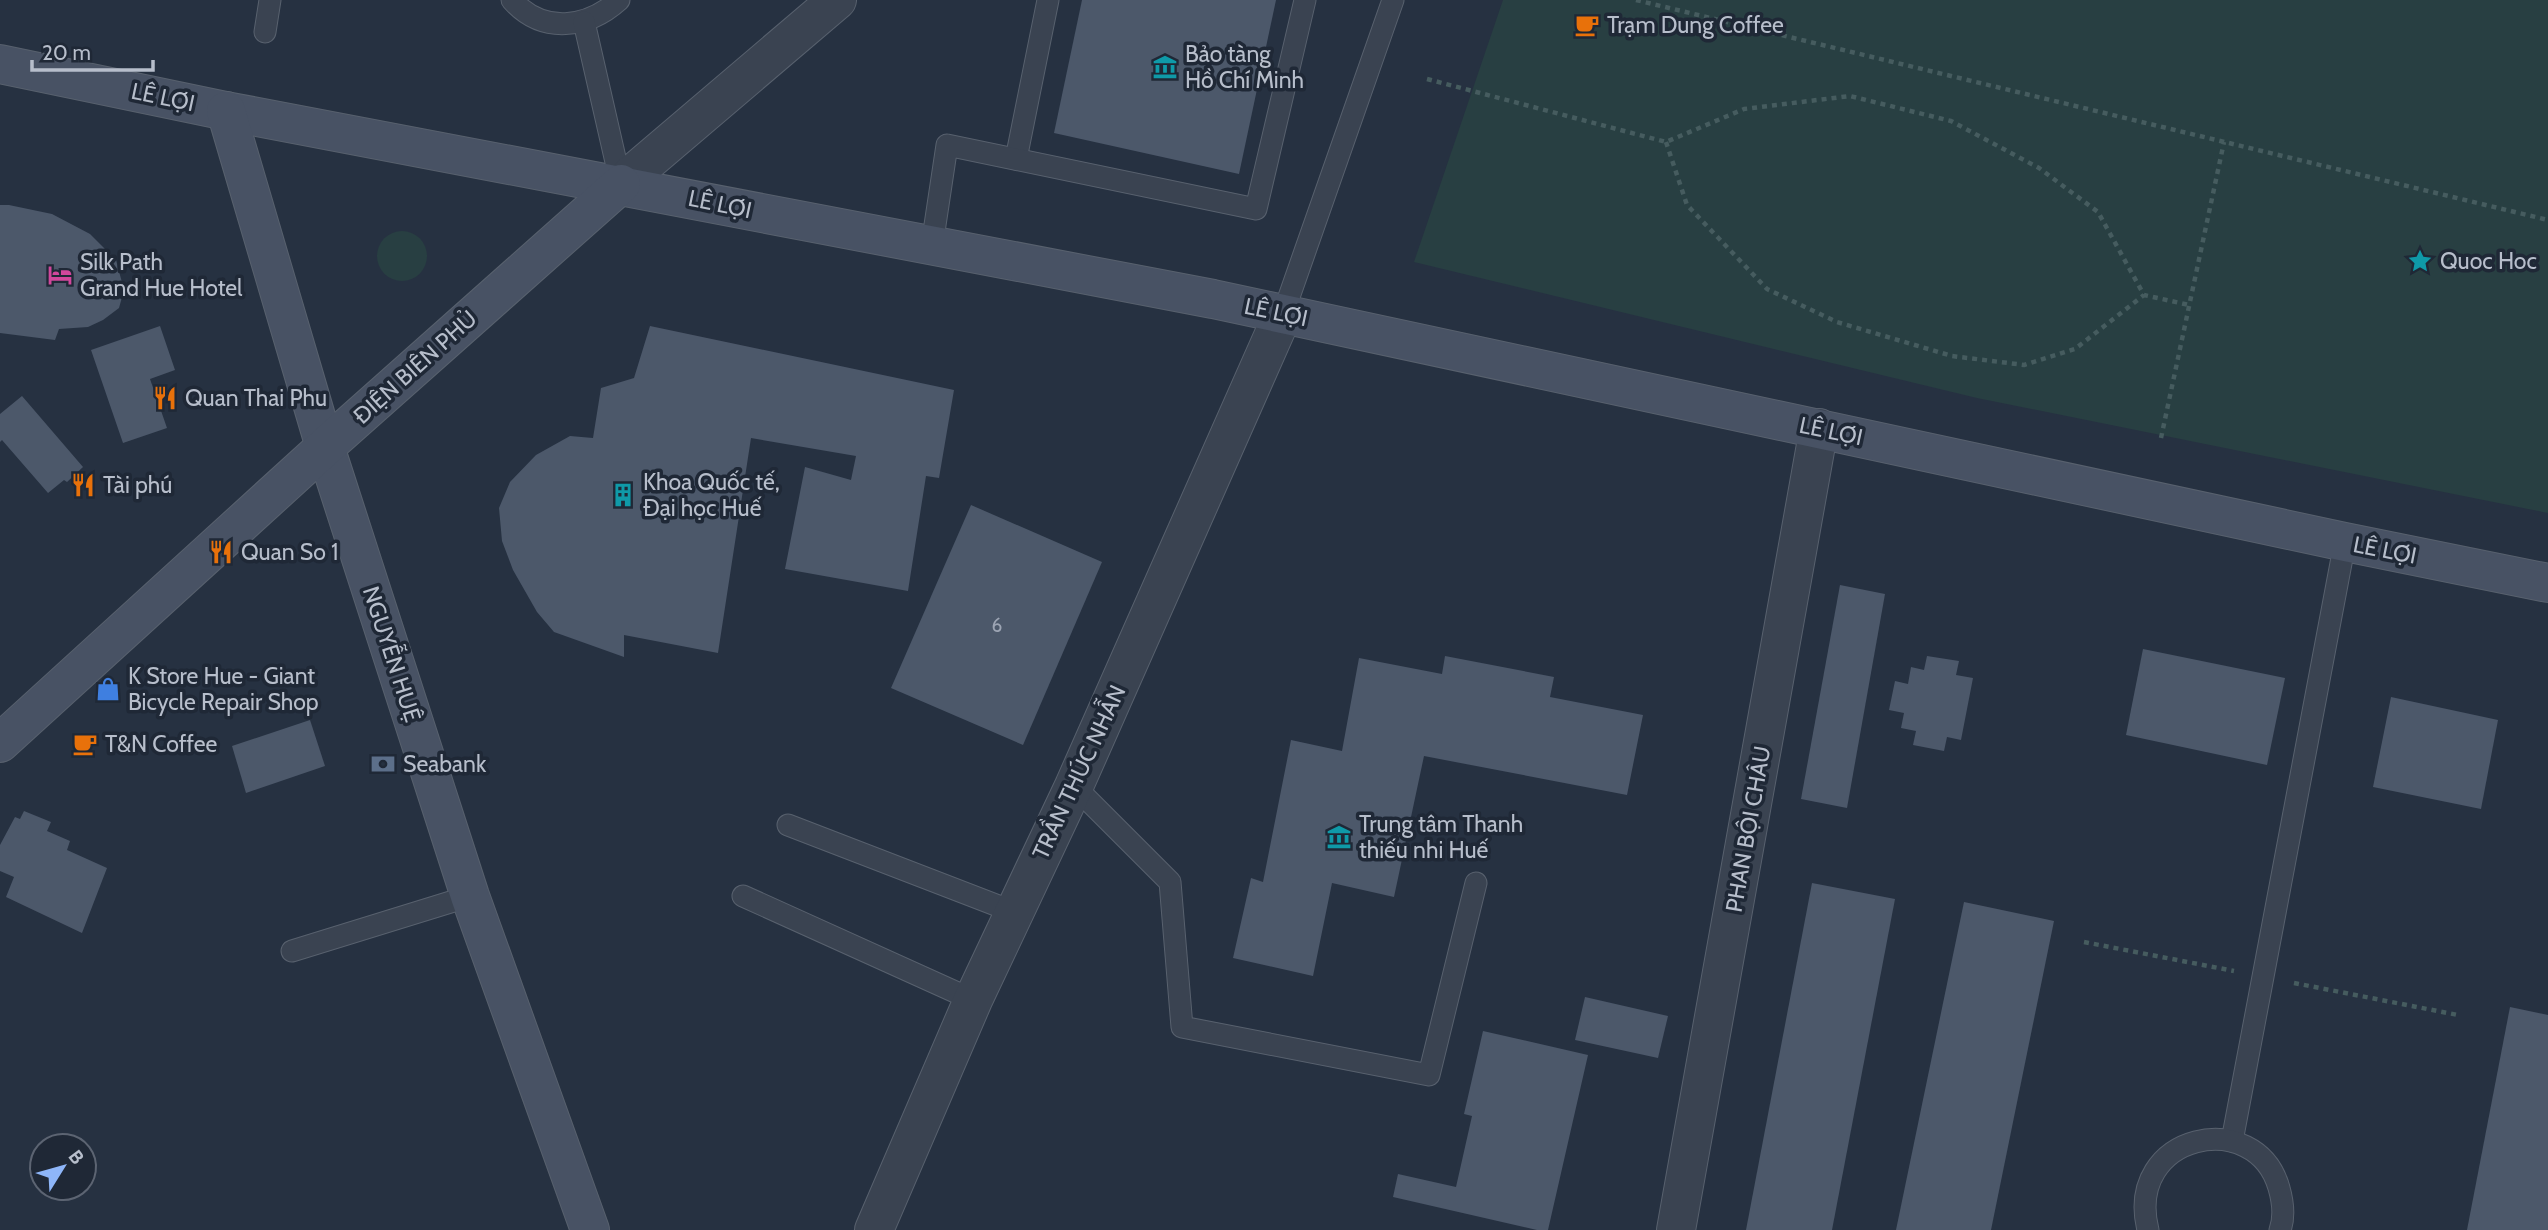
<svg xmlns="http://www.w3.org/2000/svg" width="2548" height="1230" font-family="Cabin,sans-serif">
<rect width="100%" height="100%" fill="#263141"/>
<!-- green -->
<g fill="#283f42">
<path d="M 1503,0 L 2548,0 L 2548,513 L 1977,398 L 1414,262 Z"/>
<circle cx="402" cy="256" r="25"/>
</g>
<!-- building -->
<g fill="#4c586a">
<path d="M 1082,0 L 1276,0 L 1239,174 L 1054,133 Z"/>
<path d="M 0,205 L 9,205 L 52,214 L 90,234 L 116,260 L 124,290 L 119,308 L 103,320 L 88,327 L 59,329 L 55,340 L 0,333 Z"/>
<path d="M 160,326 L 175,370 L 150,379 L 167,428 L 123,443 L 91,350 Z"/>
<path d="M 650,326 L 954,390 L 939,478 L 926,476 L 908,591 L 785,569 L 805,467 L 851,480 L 856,456 L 751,438 L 718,653 L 624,635 L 624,657 L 554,632 L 537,612 L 513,570 L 502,541 L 499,508 L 510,482 L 536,455 L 570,436 L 593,438 L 601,388 L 634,378 Z"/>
<path d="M 22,396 L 83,467 L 67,482 L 64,480 L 48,493 L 2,440 L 0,442 L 0,414 Z"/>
<path d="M 971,505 L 1102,562 L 1023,745 L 891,688 Z"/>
<path d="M 1840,585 L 1885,594 L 1847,808 L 1801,799 Z"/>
<path d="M 2143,649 L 2285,678 L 2267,765 L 2126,735 Z"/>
<path d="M 1445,656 L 1554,677 L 1550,697 L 1643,715 L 1627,795 L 1424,756 L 1394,897 L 1332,883 L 1313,976 L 1233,958 L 1251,878 L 1263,882 L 1291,740 L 1342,751 L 1359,658 L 1442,674 Z"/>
<path d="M 1927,656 L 1959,661 L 1956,675 L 1973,678 L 1961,740 L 1947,737 L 1944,751 L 1913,745 L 1916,731 L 1901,728 L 1904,713 L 1889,710 L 1895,681 L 1908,684 L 1911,667 L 1924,670 Z"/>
<path d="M 2391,697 L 2498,720 L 2481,809 L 2373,787 Z"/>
<path d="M 310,720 L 325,766 L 246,793 L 232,746 Z"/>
<path d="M 24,811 L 51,822 L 47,831 L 70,841 L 67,850 L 107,868 L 82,933 L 6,897 L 14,877 L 0,871 L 0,845 L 15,817 L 20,819 Z"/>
<path d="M 1812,883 L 1895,899 L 1832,1230 L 1746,1230 Z"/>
<path d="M 1964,902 L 2054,921 L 1991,1230 L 1896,1230 Z"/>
<path d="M 1585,997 L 1668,1016 L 1658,1058 L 1575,1040 Z"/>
<path d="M 2510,1007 L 2548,1015 L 2548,1230 L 2467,1230 Z"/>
<path d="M 1483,1031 L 1588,1055 L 1548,1230 L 1537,1230 L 1393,1197 L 1398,1174 L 1456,1187 L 1472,1116 L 1464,1114 Z"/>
</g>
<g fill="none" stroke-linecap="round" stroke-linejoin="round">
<!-- lane casing -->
<g stroke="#58616e" stroke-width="23">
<g id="lane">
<path d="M 512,0 C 543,35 588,28 619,0"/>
<path d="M 584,22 L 621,184"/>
<path d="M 265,32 L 270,0"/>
<path d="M 1016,159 L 1048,0"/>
<path d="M 932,245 L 947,145 L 1256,209 L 1305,0"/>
<path d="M 1283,314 L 1393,0"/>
<path d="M 1074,786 L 1170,882 L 1182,1027 L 1429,1075 L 1476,883"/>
<path d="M 788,825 L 1014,912"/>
<path d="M 743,896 L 973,1000"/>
<path d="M 292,951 L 470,896"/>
<path d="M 2232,1141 L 2345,542"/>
<path d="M 2148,1230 C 2124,1133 2256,1106 2279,1188 C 2283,1202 2285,1216 2280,1230"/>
</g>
</g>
<!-- street casing -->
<g stroke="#58616e" stroke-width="40">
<g id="street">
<path d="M 621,184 L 837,0"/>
<path d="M 874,1230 L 973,1000 L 1074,786 L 1283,314"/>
<path d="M 1676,1230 L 1819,428"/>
</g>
</g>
<!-- secondary casing -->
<g stroke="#58616e" stroke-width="40">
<g id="secondary">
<path d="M 0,64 L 226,111 L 1213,299 L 2345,542 L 2548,583"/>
<path d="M 226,111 L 325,447 L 470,896 L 590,1230"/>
<path d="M 0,743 L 325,447 L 621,184"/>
</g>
</g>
<!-- path -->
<g stroke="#465c5f" stroke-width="4.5" stroke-dasharray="5 5" stroke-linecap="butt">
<path d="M 1636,0 L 2548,220"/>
<path d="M 1427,79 L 1666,142 L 1744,109 L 1850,96 L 1951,121 L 2039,168 L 2098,212 L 2144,295 L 2189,305"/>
<path d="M 1666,142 L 1687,205 L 1767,289 L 1837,322 L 1952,356 L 2024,365 L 2075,349 L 2144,295"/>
<path d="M 2161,438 L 2224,142"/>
<path d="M 2084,942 L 2234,971"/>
<path d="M 2294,983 L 2458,1015"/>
</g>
<!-- lane -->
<use href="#lane" stroke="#3a4351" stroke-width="21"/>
<!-- street -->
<use href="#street" stroke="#3a4351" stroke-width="38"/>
<!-- secondary -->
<use href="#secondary" stroke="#485264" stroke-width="38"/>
</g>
<!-- icons -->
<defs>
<g id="cafe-bare" transform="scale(1.89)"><path d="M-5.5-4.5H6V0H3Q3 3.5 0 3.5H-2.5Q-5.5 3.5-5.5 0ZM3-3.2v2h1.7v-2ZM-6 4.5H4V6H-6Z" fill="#e8710a" stroke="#1f2836" stroke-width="2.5" paint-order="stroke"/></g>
<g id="museum-bare" transform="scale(1.89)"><path d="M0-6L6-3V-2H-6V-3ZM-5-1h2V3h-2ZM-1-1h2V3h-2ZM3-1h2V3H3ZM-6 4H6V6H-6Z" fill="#0f9aa8" stroke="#1f2836" stroke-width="2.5" paint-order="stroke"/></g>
<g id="sight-bare" transform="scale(1.89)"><path d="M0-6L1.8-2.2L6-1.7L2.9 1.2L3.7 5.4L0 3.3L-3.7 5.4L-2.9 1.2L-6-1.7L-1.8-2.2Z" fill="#0f9aa8" stroke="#1f2836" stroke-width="2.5" paint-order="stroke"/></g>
<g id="hotel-bare" transform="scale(1.89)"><path d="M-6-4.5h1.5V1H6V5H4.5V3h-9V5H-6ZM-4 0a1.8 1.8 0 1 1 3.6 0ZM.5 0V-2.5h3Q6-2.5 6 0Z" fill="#d1479c" stroke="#1f2836" stroke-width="2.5" paint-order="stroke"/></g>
<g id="restaurant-bare" transform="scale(1.89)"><path d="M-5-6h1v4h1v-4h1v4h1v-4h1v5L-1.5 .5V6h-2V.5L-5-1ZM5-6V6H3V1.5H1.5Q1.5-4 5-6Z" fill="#e8710a" stroke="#1f2836" stroke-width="2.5" paint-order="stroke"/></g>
<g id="building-bare" transform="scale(1.89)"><path d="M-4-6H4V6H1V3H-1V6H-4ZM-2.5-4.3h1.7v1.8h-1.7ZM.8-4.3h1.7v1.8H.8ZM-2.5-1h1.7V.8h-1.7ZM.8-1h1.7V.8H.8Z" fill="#0f9aa8" stroke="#1f2836" stroke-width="2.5" paint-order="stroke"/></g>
<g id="shop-bare" transform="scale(1.89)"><path d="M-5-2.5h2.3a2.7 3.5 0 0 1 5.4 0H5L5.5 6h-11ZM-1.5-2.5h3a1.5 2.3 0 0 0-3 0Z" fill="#3f7fe0" stroke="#1f2836" stroke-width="2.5" paint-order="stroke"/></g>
<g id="bank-bare" transform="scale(1.89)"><path d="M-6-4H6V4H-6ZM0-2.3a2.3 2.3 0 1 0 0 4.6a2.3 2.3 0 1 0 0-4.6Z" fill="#5c6f8a" stroke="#1f2836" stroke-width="2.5" paint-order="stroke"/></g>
</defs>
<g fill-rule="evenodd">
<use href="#cafe-bare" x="1587" y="25"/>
<use href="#museum-bare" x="1165" y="67"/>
<use href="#sight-bare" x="2420" y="261"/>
<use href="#hotel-bare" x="60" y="275"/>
<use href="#restaurant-bare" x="165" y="398"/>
<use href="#restaurant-bare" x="83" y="485"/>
<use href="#building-bare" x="623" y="495"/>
<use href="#restaurant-bare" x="221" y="552"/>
<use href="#shop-bare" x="108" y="689"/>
<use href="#cafe-bare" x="85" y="744"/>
<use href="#bank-bare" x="383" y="764"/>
<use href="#museum-bare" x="1339" y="837"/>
</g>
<g text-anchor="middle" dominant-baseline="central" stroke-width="7" stroke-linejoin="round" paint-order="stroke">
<!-- number labels -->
<g font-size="19" fill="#9ca4b3">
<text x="997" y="625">6</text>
</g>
<!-- poi labels -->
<g font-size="23" fill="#b7becb" stroke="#1f2836" text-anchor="start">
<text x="1607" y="25">Trạm Dung Coffee</text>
<text x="1185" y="54">Bảo tàng<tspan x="1185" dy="26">Hồ Chí Minh</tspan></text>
<text x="2440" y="261">Quoc Hoc</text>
<text x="80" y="262">Silk Path<tspan x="80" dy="26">Grand Hue Hotel</tspan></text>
<text x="185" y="398">Quan Thai Phu</text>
<text x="643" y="482">Khoa Quốc tế,<tspan x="643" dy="26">Đại học Huế</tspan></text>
<text x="103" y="485">Tài phú</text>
<text x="241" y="552">Quan So 1</text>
<text x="128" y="676">K Store Hue - Giant<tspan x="128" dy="26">Bicycle Repair Shop</tspan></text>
<text x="105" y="744">T&amp;N Coffee</text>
<text x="403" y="764">Seabank</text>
<text x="1359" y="824">Trung tâm Thanh<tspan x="1359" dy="26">thiếu nhi Huế</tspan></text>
</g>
<!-- street labels -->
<g font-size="23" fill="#b7becb" stroke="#1f2836">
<text transform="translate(163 97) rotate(12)">LÊ LỢI</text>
<text transform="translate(720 204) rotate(12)">LÊ LỢI</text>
<text transform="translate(1276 312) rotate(12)">LÊ LỢI</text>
<text transform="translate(415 367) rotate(-42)">ĐIỆN BIÊN PHỦ</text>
<text transform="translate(1831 431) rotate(12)">LÊ LỢI</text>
<text transform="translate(2385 550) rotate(11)">LÊ LỢI</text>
<text transform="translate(392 654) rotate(72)">NGUYỄN HUỆ</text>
<text transform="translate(1079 772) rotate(-65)">TRẦN THÚC NHẪN</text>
<text transform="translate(1748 829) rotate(-80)">PHAN BỘI CHÂU</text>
</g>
</g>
<!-- north arrow -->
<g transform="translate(63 1167) rotate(53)"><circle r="33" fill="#1f2836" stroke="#5c6472" stroke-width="2"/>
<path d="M0-5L12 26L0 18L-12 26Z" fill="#8eb6f9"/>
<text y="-10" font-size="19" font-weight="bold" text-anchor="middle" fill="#b7becb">B</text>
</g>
<!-- scale -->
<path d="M32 60v10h121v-10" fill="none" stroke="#b7becb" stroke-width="3.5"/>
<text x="42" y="60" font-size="21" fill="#b7becb" stroke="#1f2836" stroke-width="5" paint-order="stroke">20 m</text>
</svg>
